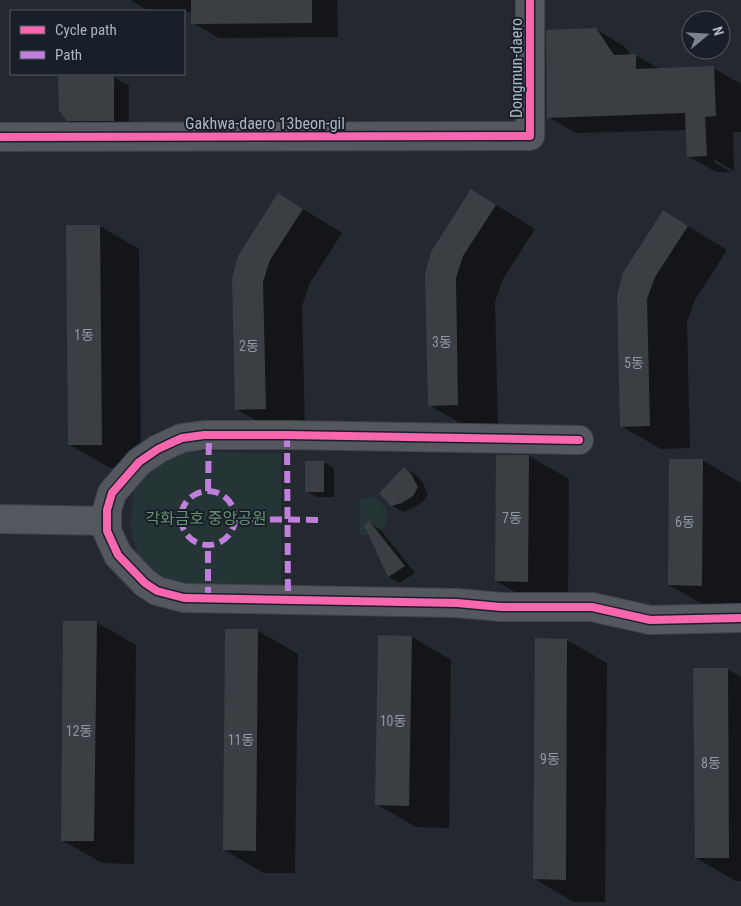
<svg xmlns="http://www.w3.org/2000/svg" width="741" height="906" font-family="'Roboto Condensed','Noto Sans KR',sans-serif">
<rect width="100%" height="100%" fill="#24292f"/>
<!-- green -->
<g fill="#253435">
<path d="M 184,451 L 281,454 L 281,586 L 181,585 L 152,571 L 145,564 L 139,555 L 132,536 L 131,521 L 133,492 L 149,466 Z"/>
<path d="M 374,497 L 385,507 L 387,524 L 376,535 L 360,535 L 360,499 Z"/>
</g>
<!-- shadow -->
<g fill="#0007">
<path d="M 130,0 L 337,0 L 338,37 L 219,38 L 193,23 L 192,12 L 149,11 Z"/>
<path d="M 596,29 L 624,46 L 631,55 L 635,55 L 660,69 L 713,68 L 741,84 L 741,132 L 733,132 L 734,171 L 714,159 L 714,162 L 731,172 L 716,172 L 688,156 L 687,130 L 576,133 L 548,117 Z"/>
<path d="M 114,77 L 129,86 L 129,130 L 84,130 L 68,120 Z"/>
<path d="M 472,190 L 535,229 L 503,279 L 495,302 L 498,427 L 469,428 L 429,405 Z"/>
<path d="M 279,194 L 342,233 L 310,283 L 302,306 L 305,431 L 276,432 L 236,409 Z"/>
<path d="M 663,211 L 727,250 L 695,300 L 687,322 L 690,448 L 661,449 L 621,426 Z"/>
<path d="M 100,226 L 139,249 L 141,467 L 110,468 L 70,445 Z"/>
<path d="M 529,456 L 569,479 L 568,604 L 536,604 L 496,581 Z"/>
<path d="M 702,460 L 741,483 L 741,608 L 709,608 L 669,585 Z"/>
<path d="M 323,462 L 334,468 L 334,497 L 317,497 L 306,491 Z"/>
<path d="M 404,468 L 415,474 L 422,481 L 428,494 L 423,502 L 413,508 L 403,512 L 392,505 Z"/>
<path d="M 369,523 L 380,529 L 415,573 L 400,583 L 389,577 L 365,525 Z"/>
<path d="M 96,622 L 136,645 L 134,864 L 102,863 L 62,840 Z"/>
<path d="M 258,631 L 298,654 L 295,873 L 264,873 L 224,850 Z"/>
<path d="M 412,637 L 451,660 L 449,828 L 416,827 L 376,804 Z"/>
<path d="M 536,640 L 567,640 L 607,663 L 605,902 L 574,902 L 535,879 Z"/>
<path d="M 727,669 L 741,677 L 741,881 L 736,881 L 696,858 Z"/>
</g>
<!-- building -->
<g fill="#3b3f44">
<path d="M 191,0 L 312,0 L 312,23 L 191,24 Z"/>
<path d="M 596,28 L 614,55 L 636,54 L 636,69 L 714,66 L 716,116 L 705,117 L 707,156 L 687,157 L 685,113 L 547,118 L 546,30 Z"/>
<path d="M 58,76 L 114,76 L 114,121 L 67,121 L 59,111 Z"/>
<path d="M 471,189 L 496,205 L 463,256 L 456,278 L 458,405 L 428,406 L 425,274 L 431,252 Z"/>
<path d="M 278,193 L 303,209 L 270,260 L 263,282 L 266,409 L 235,410 L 232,279 L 238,256 Z"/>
<path d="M 663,210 L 688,226 L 655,277 L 647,299 L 650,426 L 620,427 L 617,296 L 623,273 Z"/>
<path d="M 66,225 L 100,225 L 102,445 L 68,445 Z"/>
<path d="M 496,455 L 529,455 L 528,582 L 495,581 Z"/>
<path d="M 669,459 L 703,459 L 702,586 L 668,585 Z"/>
<rect x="305" y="461" width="19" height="31"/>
<path d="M 404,467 L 411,474 L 418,487 L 413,496 L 402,503 L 391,506 L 379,493 Z"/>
<path d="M 369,521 L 405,566 L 388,577 L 364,525 Z"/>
<path d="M 63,621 L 97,621 L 94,841 L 61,841 Z"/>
<path d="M 225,629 L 258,629 L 256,851 L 223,850 Z"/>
<path d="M 378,635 L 412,636 L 409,806 L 375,805 Z"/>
<path d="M 535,638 L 567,639 L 566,880 L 533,879 Z"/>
<path d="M 693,668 L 728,668 L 729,858 L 695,858 Z"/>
</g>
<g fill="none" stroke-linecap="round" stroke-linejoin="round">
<!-- minor casing -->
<g stroke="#404448" stroke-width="30">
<g id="minor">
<path d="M 0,137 L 530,136 L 530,0"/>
<path d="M 579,440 L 287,435 L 204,435 L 182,438 L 173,442 L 158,449 L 139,462 L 112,493 L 107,510 L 107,531 L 118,555 L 145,583 L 157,591 L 184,598 L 457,603 L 501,607 L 592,607 L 650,620 L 739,618"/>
<path d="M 0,519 L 107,521"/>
</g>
</g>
<!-- minor -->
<use href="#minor" stroke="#54575d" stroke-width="28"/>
<!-- quiet -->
<g stroke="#c07fdc" stroke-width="6" stroke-dasharray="12 6" stroke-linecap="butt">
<path d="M 287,435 L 288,600"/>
<path d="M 208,491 L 209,435"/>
<circle cx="208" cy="518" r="27"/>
<path d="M 234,519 L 324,520"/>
<path d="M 208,599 L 208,545"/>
</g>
<!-- cycleway casing -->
<g stroke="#191f28" stroke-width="11">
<g id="cycleway">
<path d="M 0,137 L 530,136 L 530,0"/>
<path d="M 579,440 L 287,435 L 204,435 L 182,438 L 173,442 L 158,449 L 139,462 L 112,493 L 107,510 L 107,531 L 118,555 L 145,583 L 157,591 L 184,598 L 457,603 L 501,607 L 592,607 L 650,620 L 739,618"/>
</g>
</g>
<!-- cycleway -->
<use href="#cycleway" stroke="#f766af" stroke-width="8"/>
</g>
<g text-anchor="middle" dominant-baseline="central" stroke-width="4" stroke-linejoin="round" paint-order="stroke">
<!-- number labels -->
<g font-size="14" fill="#9098a2">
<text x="84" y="335">1동</text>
<text x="442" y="342">3동</text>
<text x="249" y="346">2동</text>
<text x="634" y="363">5동</text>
<text x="512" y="518">7동</text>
<text x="685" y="522">6동</text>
<text x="393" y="721">10동</text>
<text x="79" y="731">12동</text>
<text x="241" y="740">11동</text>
<text x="550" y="759">9동</text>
<text x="711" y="763">8동</text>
</g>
<!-- street labels -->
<g font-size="16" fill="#adb5c1" stroke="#191f28">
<text transform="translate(516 68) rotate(-90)">Dongmun-daero</text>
<text x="265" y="123">Gakhwa-daero 13beon-gil</text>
</g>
<!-- park labels -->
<g font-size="16" fill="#678f70" stroke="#191f28">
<text x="206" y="518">각화금호 중앙공원</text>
</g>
</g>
<!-- legend -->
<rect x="10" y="10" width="175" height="65" fill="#191f28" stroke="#545b65"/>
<rect x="20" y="26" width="25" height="8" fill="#f766af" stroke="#545b65"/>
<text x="55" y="35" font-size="15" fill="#adb5c1">Cycle path</text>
<rect x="20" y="51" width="25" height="8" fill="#c07fdc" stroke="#545b65"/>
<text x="55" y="60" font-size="15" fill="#adb5c1">Path</text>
<!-- north arrow -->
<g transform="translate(706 35) rotate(72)"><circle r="24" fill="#191f28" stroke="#545b65"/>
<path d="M0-4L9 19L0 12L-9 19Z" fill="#7d848e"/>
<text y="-8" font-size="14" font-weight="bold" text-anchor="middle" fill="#adb5c1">N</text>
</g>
</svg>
